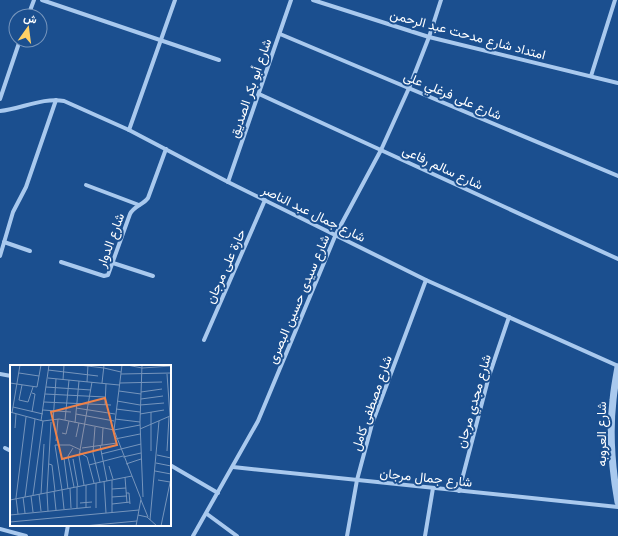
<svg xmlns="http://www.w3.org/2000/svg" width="618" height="536" font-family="Quicksand,Vazirmatn,sans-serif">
<rect width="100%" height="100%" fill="#1b4f8f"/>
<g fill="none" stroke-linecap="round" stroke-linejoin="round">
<!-- minor -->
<g stroke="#a9c9ee" stroke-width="4">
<path d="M 42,0 L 219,60"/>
<path d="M 313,0 L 429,37 L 618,83"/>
<path d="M 28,16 L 34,0"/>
<path d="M 280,34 L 618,176"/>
<path d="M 591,76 L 615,0"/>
<path d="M 259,94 L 618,259"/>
<path d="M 0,99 L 20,40"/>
<path d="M 0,111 C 21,109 43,97 64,101 L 129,130 L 228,182 L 426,280 L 618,366"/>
<path d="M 129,130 L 175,0"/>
<path d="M 228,182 L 291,0"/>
<path d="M 86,185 L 139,205"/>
<path d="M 4,242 L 30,251"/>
<path d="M 0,256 L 13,212 L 26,187 L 56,100"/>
<path d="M 61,262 L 104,276 L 108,275 L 130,214 C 134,206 143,205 148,198 L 166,149"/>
<path d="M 113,263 L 153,276"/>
<path d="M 204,340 L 265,200"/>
<path d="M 0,374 L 11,376"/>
<path d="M 5,448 L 11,451"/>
<path d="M 170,465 L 218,493"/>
<path d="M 233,467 L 618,507"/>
<path d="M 459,491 L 489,376 L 509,317"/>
<path d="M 207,514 L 237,536"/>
<path d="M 0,529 L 26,536"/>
<path d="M 66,536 L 68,525"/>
<path d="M 193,536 L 258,421 L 336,234 L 381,150 L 409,88 L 429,37 L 441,0"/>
<path d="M 347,536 L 357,480 L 372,424 L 426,280"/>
<path d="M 425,536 L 433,488"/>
</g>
<!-- tertiary -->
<path stroke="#a9c9ee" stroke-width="7" d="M 618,367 C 616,378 614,389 613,400 C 609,434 612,469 618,502"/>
</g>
<g text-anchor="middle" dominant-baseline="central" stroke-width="4" stroke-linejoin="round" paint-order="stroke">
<!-- street labels -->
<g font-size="13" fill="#fff" stroke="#1b4f8f">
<text transform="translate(468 34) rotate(15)">امتداد شارع مدحت عبد الرحمن</text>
<text transform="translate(250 88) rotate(-71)">شارع أبو بكر الصديق</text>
<text transform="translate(453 95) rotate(23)">شارع على فرغلي على</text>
<text transform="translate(443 167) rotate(25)">شارع سالم رفاعى</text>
<text transform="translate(314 213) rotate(26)">شارع جمال عبد الناصر</text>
<text transform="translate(110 240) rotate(-70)">شارع الدوار</text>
<text transform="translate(225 266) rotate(-66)">حارة على مرجان</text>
<text transform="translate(298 299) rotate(-67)">شارع سيدى حسين البصرى</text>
<text transform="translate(473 401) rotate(-74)">شارع مجدي مرجان</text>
<text transform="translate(371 403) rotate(-71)">شارع مصطفى كامل</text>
<text transform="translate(601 434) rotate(-90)">شارع العروبه</text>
<text transform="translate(426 477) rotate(6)">شارع جمال مرجان</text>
</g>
</g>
<!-- overview -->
<g transform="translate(10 365)">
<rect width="161" height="161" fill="#1b4f8f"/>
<path fill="none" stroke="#7695bc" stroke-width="1" d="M 69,0 L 94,3M 112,0 L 104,65 L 131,134 L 126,161M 117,0 L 132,3 L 161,1M 132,0 L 130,57 L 133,132M 94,3 L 111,7M 38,5 L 88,11M 9,8 L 29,11M 111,9 L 161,8M 157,9 L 160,51M 38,13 L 109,20M 53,15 L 54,0M 77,17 L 78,0M 0,18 L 27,22 L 31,0M 92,18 L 94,0M 110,18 L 152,17M 12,20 L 9,35 L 18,37 L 23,22M 36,22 L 81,25M 109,26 L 131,29M 131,27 L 152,24M 22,28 L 25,29 L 22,47M 35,29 L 95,32M 131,34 L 153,31M 107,36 L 130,40 L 154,38M 34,37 L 101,40M 95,40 L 96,19M 3,42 L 33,49M 66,43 L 105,49M 106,44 L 130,47M 33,45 L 61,47M 0,47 L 33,56 L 49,54 L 104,65 L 130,60M 2,48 L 10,0M 66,49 L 104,56M 130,49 L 154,45M 105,54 L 130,57M 55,55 L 59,15M 31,56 L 39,0M 43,56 L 46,14M 65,58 L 69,16M 85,62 L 83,88 L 90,117M 5,63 L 6,49M 130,64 L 160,51M 52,68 L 56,69 L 59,56M 66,72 L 69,58M 105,74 L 130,69M 46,76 L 48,54M 90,80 L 97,116M 92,80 L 93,63M 63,83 L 58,91 L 64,122M 72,83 L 107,78M 141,86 L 141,47M 157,86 L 159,52M 70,88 L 77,92 L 84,118M 91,89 L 131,79M 147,90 L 161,93M 113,92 L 131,88M 54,93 L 58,124M 63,94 L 68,122M 146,98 L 161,101M 39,99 L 42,100 L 45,126M 116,99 L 131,94M 79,100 L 113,91M 99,101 L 103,114M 145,106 L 161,109M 115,112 L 117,138M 148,115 L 160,117M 94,116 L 96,148M 86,118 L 86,143M 74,120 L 69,91 L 82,17M 76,120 L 76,142M 60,123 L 61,143M 102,124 L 116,123M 52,125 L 45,80 L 60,80 L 71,85M 52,125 L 54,144M 44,126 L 46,145M 37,128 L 41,57M 37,128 L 38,146M 116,128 L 119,128 L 120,139M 29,129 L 31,146M 31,129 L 34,79M 23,130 L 33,56M 21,131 L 23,147M 13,132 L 15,148M 15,132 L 25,54M 102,132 L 116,131M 6,133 L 16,52M 6,133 L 8,149M 0,135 L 122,111M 131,135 L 138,152M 70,138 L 82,137M 102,139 L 120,137M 67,143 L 67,122M 102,148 L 102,115M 0,150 L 81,142M 128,150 L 137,152 L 147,161M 140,155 L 149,56M 0,157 L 129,145M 74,161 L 127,156M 151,161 L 161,113"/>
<path fill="#ee8249" fill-opacity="0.15" stroke="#ee8249" stroke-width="2" d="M 95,33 L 107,80 L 52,94 L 41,47 Z"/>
<rect width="161" height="161" fill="none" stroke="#fff" stroke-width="2"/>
</g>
<!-- north arrow -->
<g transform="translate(28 28) rotate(14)"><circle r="19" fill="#1b4f8f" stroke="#7695bc"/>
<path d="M0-3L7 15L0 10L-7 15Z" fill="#ffd166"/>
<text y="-6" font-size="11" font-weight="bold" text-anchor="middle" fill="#ffffff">ش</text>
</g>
</svg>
